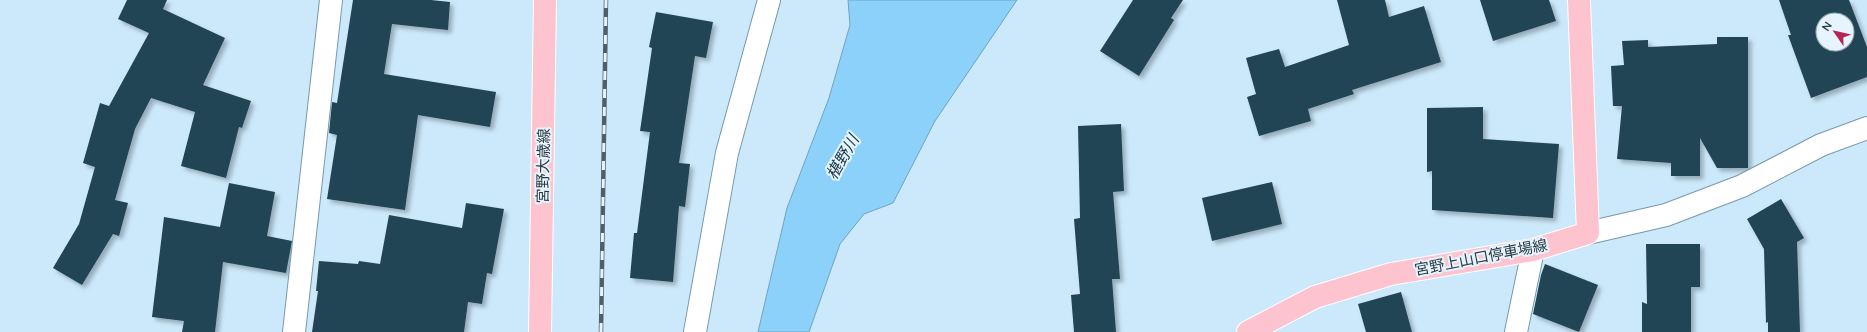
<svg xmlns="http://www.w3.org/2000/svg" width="1867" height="332" font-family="Mulish,'Noto Sans JP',sans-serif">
<defs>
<filter id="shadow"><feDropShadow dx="3.5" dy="3.5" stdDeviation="2" flood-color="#0004"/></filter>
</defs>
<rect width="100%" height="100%" fill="#cce9fb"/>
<!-- water -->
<path fill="#8cd1f9" stroke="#6fa3c2" d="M 848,0 L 1017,0 L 935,121 L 893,203 L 864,214 L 840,244 L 809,332 L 758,332 L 787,208 L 829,98 L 850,25 Z"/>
<!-- building -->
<g fill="#244455" fill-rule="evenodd" filter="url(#shadow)">
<path d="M 127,0 L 167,0 L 163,9 L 225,38 L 203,85 L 251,101 L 242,128 L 239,127 L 226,178 L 181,166 L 195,112 L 151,98 L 135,129 L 115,200 L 128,203 L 119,236 L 113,234 L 82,285 L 53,268 L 79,224 L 95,167 L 83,163 L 100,103 L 109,106 L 149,33 L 118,19 Z"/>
<path d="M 353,0 L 431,0 L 450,2 L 448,30 L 392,24 L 384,74 L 496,92 L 490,127 L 418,115 L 405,210 L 327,199 L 337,135 L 329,133 L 332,102 L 337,103 Z"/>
<path d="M 1133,0 L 1183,0 L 1171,18 L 1174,20 L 1139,76 L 1100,51 Z"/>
<path d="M 1337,0 L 1385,0 L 1389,17 L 1424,6 L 1441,62 L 1352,90 L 1354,94 L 1308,109 L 1311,121 L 1259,136 L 1247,97 L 1256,94 L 1246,58 L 1279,49 L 1285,67 L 1349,45 Z"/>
<path d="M 1480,0 L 1549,0 L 1556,21 L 1493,41 Z"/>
<path d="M 1779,0 L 1849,0 L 1867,47 L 1867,77 L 1811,98 L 1788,35 L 1791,35 ZM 1823,20 L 1847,20 L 1847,44 L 1823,44 Z"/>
<path d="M 656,12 L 713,22 L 706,58 L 695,56 L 679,163 L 690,164 L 685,207 L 679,206 L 673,282 L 630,278 L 634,233 L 637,233 L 650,132 L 640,131 L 652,48 L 649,47 Z"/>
<path d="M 1717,37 L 1748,37 L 1748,168 L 1717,168 L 1700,138 L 1700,176 L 1671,176 L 1671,163 L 1617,159 L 1622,106 L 1613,106 L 1611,66 L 1624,65 L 1622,41 L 1648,40 L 1648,47 L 1717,44 Z"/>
<path d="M 1483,107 L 1483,139 L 1559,144 L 1553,218 L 1432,210 L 1432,171 L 1427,172 L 1427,108 Z"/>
<path d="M 1121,124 L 1124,191 L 1113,192 L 1120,279 L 1112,279 L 1116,332 L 1074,332 L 1071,295 L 1080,294 L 1074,219 L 1080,218 L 1078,126 Z"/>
<path d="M 1272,182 L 1282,224 L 1212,241 L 1202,198 Z"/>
<path d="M 229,183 L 275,192 L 267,236 L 292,241 L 286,273 L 223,262 L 215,332 L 182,332 L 184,321 L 152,317 L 164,217 L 220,227 Z"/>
<path d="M 1781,199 L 1804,238 L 1797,242 L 1800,332 L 1768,332 L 1768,322 L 1766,323 L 1764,249 L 1747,219 Z"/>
<path d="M 466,203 L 504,209 L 492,274 L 487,273 L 482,304 L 468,302 L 464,332 L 312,332 L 318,291 L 316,291 L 319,261 L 358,264 L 359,261 L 380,264 L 389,215 L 462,228 Z"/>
<path d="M 1646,244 L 1700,244 L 1700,287 L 1691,287 L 1691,332 L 1642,332 L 1642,302 L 1647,304 Z"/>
<path d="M 1545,264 L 1598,285 L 1579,332 L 1533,314 L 1541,275 Z"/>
<path d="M 1401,292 L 1412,332 L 1366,332 L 1358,304 Z"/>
</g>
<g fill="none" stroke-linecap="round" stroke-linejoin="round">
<!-- minor casing -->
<g stroke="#7699ad" stroke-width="24">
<g id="minor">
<path d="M 1588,233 L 1666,215 L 1742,186 L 1821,145 L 1867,128"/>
<path d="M 294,332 L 331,0"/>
<path d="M 695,332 L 727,153 L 769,0"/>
<path d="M 1516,332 L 1533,250"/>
</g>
</g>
<!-- major casing -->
<g stroke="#fff" stroke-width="24">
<g id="major">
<path d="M 540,332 L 545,0"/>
<path d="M 1248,332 L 1315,297 L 1391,274 L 1533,250 L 1588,233 L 1579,0"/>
</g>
</g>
<!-- minor -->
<use href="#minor" stroke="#fff" stroke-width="22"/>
<!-- major -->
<use href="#major" stroke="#fdc3cf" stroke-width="22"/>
<!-- rail casing -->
<g stroke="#4e5f6a" stroke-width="4.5">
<path id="rail" d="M 601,332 L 606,0"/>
</g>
<!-- rail -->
<use href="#rail" stroke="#e5f4fd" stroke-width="3" stroke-dasharray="9" stroke-linecap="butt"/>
</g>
<g text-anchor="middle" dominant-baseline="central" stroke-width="4" stroke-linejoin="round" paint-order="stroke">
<!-- street labels -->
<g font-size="15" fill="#2b3942" stroke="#e5f4fd">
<text transform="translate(543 166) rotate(-89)">宮野大歳線</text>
<text transform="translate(1481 257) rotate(-11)">宮野上山口停車場線</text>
</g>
<!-- water labels -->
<g font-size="16" font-style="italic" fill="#173747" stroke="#e5f4fd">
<text transform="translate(842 157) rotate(-60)">椹野川</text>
</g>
</g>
<!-- north arrow -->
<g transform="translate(1835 32) rotate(304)"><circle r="19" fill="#e5f4fd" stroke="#9ba9b2"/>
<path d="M0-3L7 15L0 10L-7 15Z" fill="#b52657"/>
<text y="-6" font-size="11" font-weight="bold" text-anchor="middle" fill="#2b3942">N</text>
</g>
</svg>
